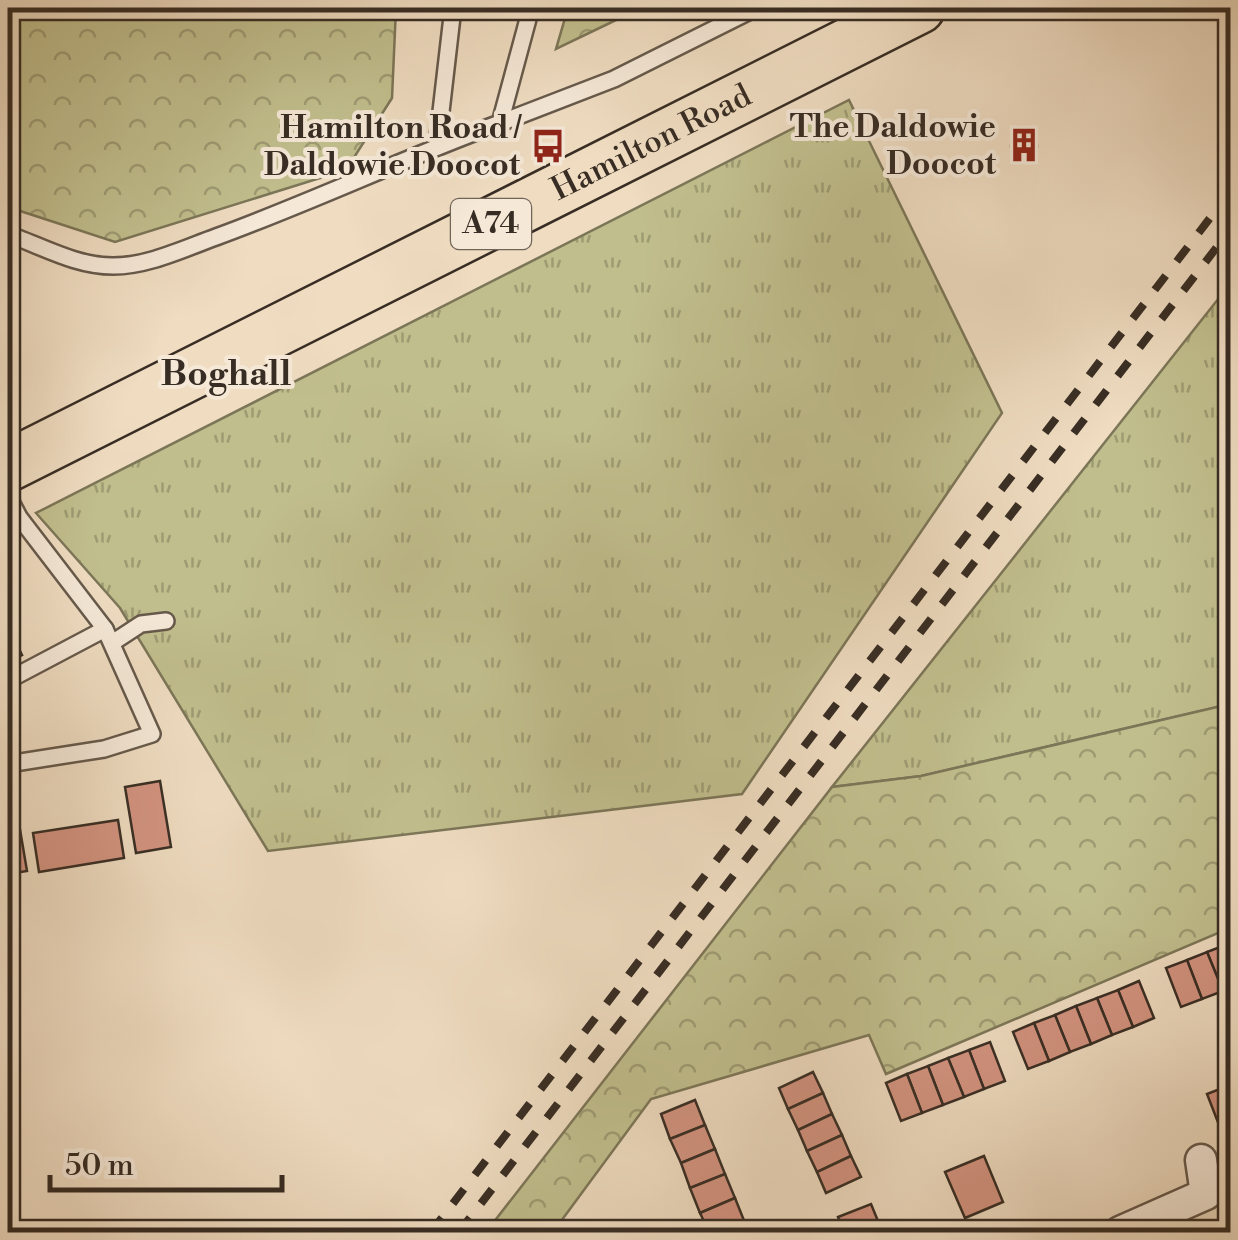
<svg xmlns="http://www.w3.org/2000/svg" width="1238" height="1240" font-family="'Libre Bodoni',serif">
<defs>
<pattern id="grass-tufts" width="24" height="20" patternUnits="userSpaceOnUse" patternTransform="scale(2.5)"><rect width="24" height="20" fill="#c1be8d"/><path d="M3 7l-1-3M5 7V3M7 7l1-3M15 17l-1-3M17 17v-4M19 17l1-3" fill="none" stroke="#9e9b73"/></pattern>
<pattern id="forest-crowns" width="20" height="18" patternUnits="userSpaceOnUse" patternTransform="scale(2.5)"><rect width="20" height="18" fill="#c1be8d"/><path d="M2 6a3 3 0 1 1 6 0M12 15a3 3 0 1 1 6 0" fill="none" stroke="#9e9b73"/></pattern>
</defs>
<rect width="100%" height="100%" fill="#efdcc1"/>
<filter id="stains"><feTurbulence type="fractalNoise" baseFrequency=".002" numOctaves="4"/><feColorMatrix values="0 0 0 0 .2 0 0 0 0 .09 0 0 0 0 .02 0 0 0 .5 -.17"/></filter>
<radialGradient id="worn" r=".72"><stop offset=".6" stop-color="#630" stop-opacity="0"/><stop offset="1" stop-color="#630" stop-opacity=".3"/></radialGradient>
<!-- grass -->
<g fill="url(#grass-tufts)" stroke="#7c7658" stroke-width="2.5">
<path d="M 849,100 L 1002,413 L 742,794 L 268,851 L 120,608 L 36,513 Z"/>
<path d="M 1230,284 L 1230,704 L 921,776 L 832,787 Z"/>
</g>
<!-- forest -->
<g fill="url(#forest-crowns)" stroke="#7c7658" stroke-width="2.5">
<path d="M 8,8 L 396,8 L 392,98 L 346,170 L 115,242 L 8,207 Z"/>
<path d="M 568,8 L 641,8 L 556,49 Z"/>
<path d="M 1230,704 L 1230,928 L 886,1074 L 869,1035 L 651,1099 L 553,1232 L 486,1232 L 832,787 L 921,776 Z"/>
</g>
<!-- building -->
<g fill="#d39380" stroke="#382d24" stroke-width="2.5">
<circle cx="1024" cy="146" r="13"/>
<path d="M 8,625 L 22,655 L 8,661 Z"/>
<path d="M 160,781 L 171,847 L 136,853 L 125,787 Z"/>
<path d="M 13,788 L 27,871 L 8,874 L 8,789 Z"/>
<path d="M 118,820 L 124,858 L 39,872 L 33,833 Z"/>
<path d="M 1228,944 L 1230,987 L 1223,991 L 1207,952 Z"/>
<path d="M 1207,952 L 1223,991 L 1202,999 L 1187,960 Z"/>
<path d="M 1187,960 L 1202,999 L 1181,1007 L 1166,968 Z"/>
<path d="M 1139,981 L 1154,1018 L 1133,1027 L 1118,990 Z"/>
<path d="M 1118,990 L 1133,1027 L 1112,1035 L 1097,998 Z"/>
<path d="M 1097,998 L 1112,1035 L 1091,1044 L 1076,1006 Z"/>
<path d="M 1076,1006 L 1091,1044 L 1070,1052 L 1055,1015 Z"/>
<path d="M 1055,1015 L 1070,1052 L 1049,1061 L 1034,1023 Z"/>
<path d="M 1034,1023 L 1049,1061 L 1028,1069 L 1013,1032 Z"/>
<path d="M 990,1042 L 1005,1081 L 984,1089 L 969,1050 Z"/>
<path d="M 969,1050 L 984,1089 L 964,1097 L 948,1058 Z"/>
<path d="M 948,1058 L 964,1097 L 943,1105 L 928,1066 Z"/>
<path d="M 928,1066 L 943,1105 L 922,1113 L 907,1074 Z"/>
<path d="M 813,1072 L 823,1093 L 788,1109 L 779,1088 Z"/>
<path d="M 907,1074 L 922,1113 L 901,1121 L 886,1083 Z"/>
<path d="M 1230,1085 L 1230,1126 L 1221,1130 L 1207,1094 Z"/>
<path d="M 823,1093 L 832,1114 L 798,1130 L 788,1109 Z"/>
<path d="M 695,1100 L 705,1125 L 670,1139 L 661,1114 Z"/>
<path d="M 832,1114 L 842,1135 L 807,1151 L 798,1130 Z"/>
<path d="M 705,1125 L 715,1149 L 681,1163 L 670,1139 Z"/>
<path d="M 842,1135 L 851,1156 L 817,1172 L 807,1151 Z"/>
<path d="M 715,1149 L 725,1174 L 690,1188 L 681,1163 Z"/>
<path d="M 851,1156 L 861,1177 L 826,1193 L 817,1172 Z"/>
<path d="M 984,1156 L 1003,1202 L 965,1218 L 945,1172 Z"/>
<path d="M 725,1174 L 735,1198 L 700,1213 L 690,1188 Z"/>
<path d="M 735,1198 L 745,1223 L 721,1232 L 709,1232 L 700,1213 Z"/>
<path d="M 871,1204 L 880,1226 L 863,1232 L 844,1232 L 838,1217 Z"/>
</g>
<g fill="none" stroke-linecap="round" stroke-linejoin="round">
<!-- service casing -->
<g stroke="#66594b" stroke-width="20">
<g id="service">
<path d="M 500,123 L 614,79 L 756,8"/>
<path d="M 437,146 L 453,8"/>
<path d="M 8,238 L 18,238 C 49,250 79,266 113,266 C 148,266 183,249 216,237 C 312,202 404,158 500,123 L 531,8"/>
<path d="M 8,496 L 19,517 L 105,629"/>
<path d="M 112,643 L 141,624 L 166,621"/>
<path d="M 8,764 L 104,749 L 152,734 L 105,629 L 16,676"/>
</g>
</g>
<!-- minor casing -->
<g stroke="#66594b" stroke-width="35">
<path id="minor" d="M 1120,1232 L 1206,1194 L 1201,1160"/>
</g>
<!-- primary casing -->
<g stroke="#382d24" stroke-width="55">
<g id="primary">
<path id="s1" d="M 8,466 L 919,8"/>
</g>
</g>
<!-- service -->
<use href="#service" stroke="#f5e8d7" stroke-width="15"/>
<!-- minor -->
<use href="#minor" stroke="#f5e8d7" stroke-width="30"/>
<!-- primary -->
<use href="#primary" stroke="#efdcc1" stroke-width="50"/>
<!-- rail -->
<g stroke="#382d24" stroke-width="8" stroke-dasharray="18 18" stroke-linecap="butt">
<path d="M 431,1232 L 1230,192"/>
<path d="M 459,1232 L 1230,230"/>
</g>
</g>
<!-- icons -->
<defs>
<g id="building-bare" transform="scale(2.7)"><path d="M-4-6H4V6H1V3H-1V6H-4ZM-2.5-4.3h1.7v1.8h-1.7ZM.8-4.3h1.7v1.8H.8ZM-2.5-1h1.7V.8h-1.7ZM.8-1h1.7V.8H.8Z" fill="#8f2418" stroke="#f5e8d7" stroke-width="2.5" paint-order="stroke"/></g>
<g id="bus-bare" transform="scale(2.7)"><path d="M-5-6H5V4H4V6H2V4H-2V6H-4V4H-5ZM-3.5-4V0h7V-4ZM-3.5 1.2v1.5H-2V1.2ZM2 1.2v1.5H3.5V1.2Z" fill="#8f2418" stroke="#f5e8d7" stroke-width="2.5" paint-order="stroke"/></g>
</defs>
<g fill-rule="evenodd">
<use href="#building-bare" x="1024" y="145"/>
<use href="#bus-bare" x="548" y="146"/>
</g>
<g text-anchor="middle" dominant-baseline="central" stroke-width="8" stroke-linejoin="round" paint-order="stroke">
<!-- shield labels -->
<rect fill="#f5e8d7" stroke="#71655a" stroke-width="2.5" x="451" y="199" width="80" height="50" rx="8"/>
<g font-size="30" font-weight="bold" fill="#382d24">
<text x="491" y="224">A74</text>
</g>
<!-- poi labels -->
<g font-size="32" font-weight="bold" fill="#382d24" stroke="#f5e8d7" text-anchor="end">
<text x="996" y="127">The Daldowie<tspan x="996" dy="37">Doocot</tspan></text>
<text x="520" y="128">Hamilton Road /<tspan x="520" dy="37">Daldowie Doocot</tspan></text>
</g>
<!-- street labels -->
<g font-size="32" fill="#382d24" stroke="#f5e8d7">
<text stroke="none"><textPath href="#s1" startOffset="720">Hamilton Road</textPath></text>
</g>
<!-- neighbourhood labels -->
<g font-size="35" font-weight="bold" fill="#382d24" stroke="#f5e8d7">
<text x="226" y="374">Boghall</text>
</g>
</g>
<!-- margin -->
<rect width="1238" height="1240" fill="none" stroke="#efdcc1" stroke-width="40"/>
<rect x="10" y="10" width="1218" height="1220" fill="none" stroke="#382d24" stroke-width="5"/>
<rect x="20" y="20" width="1198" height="1200" fill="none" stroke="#382d24" stroke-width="2.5"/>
<!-- scale -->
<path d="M50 1175v15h232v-15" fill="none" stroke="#382d24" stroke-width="5"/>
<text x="65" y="1175" font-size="30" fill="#382d24" stroke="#f5e8d7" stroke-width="8" paint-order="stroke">50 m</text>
<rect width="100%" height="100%" filter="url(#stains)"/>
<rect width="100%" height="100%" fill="url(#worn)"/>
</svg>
